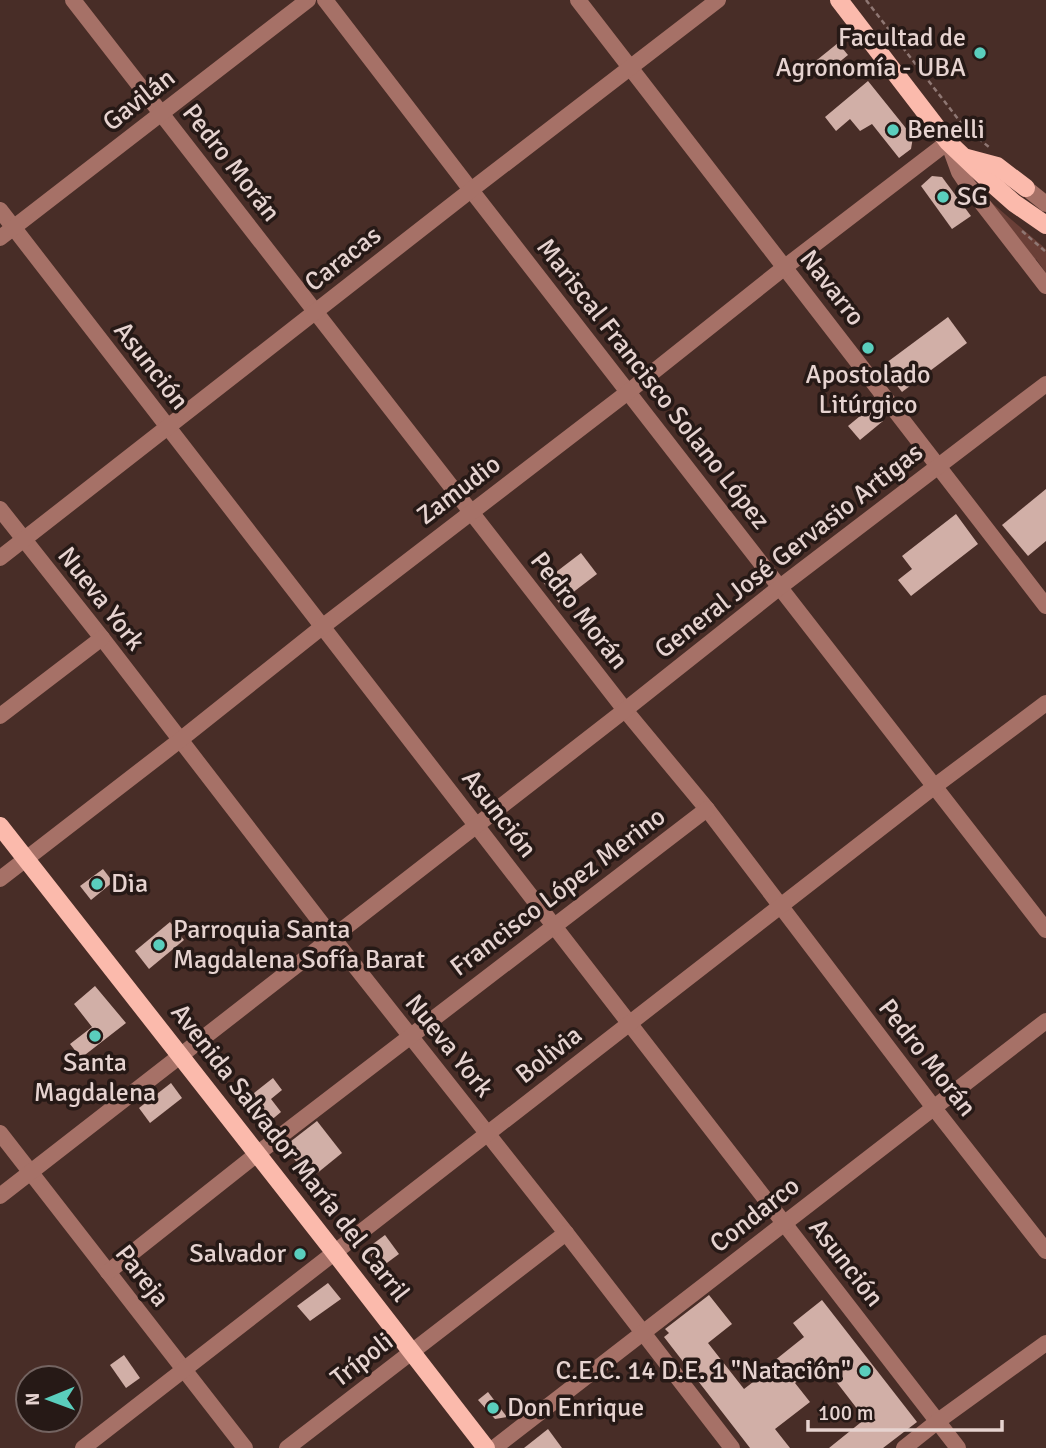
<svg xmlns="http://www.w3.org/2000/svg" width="1046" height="1448" font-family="Signika,sans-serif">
<rect width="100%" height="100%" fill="#482d27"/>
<!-- green -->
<path fill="#6a3f37" d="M 985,197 L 1046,249 L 1046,273 L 1036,259 L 1032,262 Z"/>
<!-- building -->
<g fill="#d1afa7">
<path d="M 838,43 L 848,55 L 822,76 L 812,64 Z"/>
<path d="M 868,81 L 913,137 L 911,149 L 899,158 L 872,124 L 860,131 L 850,119 L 836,131 L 825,117 Z"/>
<path d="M 932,176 L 942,177 L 971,216 L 952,229 L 921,186 Z"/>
<path d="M 948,317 L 967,343 L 902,392 L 882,366 Z"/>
<path d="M 871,407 L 883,421 L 860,440 L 848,426 Z"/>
<path d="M 1046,489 L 1046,541 L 1028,556 L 1002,525 Z"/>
<path d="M 956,514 L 978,544 L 911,596 L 898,580 L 912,569 L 902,556 Z"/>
<path d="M 581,553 L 597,574 L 559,603 L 543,582 Z"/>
<path d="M 103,869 L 113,882 L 91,900 L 80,886 Z"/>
<path d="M 170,922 L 184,940 L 149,969 L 135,951 Z"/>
<path d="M 95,986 L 126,1023 L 81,1058 L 70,1044 L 92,1027 L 74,1004 Z"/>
<path d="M 273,1078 L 282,1090 L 271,1099 L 281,1112 L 269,1122 L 249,1097 Z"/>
<path d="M 171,1083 L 182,1098 L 150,1123 L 139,1108 Z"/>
<path d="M 317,1121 L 342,1153 L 310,1179 L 286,1149 L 286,1145 Z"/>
<path d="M 385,1235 L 399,1254 L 380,1268 L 366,1249 Z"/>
<path d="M 328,1283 L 341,1299 L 310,1321 L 297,1306 Z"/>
<path d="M 709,1295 L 732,1324 L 708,1343 L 744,1389 L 766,1372 L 764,1369 L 804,1337 L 793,1323 L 822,1300 L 917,1422 L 883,1448 L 829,1448 L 865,1419 L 821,1362 L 795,1383 L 810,1402 L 775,1429 L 790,1448 L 750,1448 L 664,1337 L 669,1333 L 665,1329 Z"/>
<path d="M 124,1355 L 140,1378 L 126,1388 L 110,1365 Z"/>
<path d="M 488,1392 L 507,1417 L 495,1419 L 478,1400 Z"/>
<path d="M 548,1429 L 562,1448 L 524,1448 Z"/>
</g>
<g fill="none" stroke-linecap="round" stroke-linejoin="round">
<!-- path -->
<g stroke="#8f7773" stroke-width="2.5" stroke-dasharray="5 3.5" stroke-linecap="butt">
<path d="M 866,0 L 965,128 L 989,147"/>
<path d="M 1022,231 L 1046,252"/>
</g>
<!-- minor -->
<g stroke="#a67167" stroke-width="16">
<path d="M 73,0 L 625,710 L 707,809 L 934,1108 L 1046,1251"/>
<path d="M 325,0 L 471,190 L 1046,930"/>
<path d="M 578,0 L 1046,606"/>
<path d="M 1026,188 L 1046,204"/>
<path d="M 0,210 L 958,1448"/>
<path d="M 0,238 L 308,0"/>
<path d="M 0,509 L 102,638 L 332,937 L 566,1233 L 732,1448"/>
<path d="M 0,558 L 471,190 L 718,0"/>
<path d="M 0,716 L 102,638"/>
<path d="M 0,879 L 180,740 L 322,627 L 628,392 L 785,267 L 948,142 L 959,172 L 967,184 L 1046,286"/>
<path d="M 0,1133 L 245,1448"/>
<path d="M 0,1196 L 625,710 L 780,587 L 1046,384"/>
<path d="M 108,1272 L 257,1154 L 707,809"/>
<path d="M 83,1448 L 935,786 L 1046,703"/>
<path d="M 287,1448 L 566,1233"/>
<path d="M 494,1448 L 1046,1021"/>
<path d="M 904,1448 L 938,1421 L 1046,1343"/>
</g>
<!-- major -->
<g stroke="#fbbaac" stroke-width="18">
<path d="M 839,0 L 948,142 L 988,180 L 1014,203 L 1046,225"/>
<path d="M 967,158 L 997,166 L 1026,188"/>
<path d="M 0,826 L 335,1253 L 486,1448"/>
</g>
</g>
<!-- markers -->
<g fill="#5acebd" stroke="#261916" stroke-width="2.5">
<circle cx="980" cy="53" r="7"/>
<circle cx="893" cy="130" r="7"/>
<circle cx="943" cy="197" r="7"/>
<circle cx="868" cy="348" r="7"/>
<circle cx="97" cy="884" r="7"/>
<circle cx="159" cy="945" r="7"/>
<circle cx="95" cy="1036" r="7"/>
<circle cx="300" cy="1254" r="7"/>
<circle cx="865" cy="1371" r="7"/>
<circle cx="493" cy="1408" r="7"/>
</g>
<g text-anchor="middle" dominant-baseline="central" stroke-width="7" stroke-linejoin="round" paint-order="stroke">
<!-- poi labels -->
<g font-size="26" fill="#e6d3d0" stroke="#261916" text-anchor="start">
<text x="966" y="38" text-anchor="end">Facultad de<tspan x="966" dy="30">Agronomía - UBA</tspan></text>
<text x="907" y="130">Benelli</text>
<text x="957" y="197">SG</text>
<text x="868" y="375" text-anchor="middle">Apostolado<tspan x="868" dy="30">Litúrgico</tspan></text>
<text x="111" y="884">Dia</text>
<text x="173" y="930">Parroquia Santa<tspan x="173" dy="30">Magdalena Sofía Barat</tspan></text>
<text x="95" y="1063" text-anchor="middle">Santa<tspan x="95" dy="30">Magdalena</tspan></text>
<text x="286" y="1254" text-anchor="end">Salvador</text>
<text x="851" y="1371" text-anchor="end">C.E.C. 14 D.E. 1 "Natación"</text>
<text x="507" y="1408">Don Enrique</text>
</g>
<!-- street labels -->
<g font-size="26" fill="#e6d3d0" stroke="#261916">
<text transform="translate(139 100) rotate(-38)">Gavilán</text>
<text transform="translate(231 163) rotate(52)">Pedro Morán</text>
<text transform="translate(343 259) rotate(-38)">Caracas</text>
<text transform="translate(832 288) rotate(52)">Navarro</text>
<text transform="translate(151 366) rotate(52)">Asunción</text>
<text transform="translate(653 384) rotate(52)">Mariscal Francisco Solano López</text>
<text transform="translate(459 490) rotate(-37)">Zamudio</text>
<text transform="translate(789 551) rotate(-38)">General José Gervasio Artigas</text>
<text transform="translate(101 599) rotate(52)">Nueva York</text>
<text transform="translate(579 611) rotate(52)">Pedro Morán</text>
<text transform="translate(499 814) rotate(52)">Asunción</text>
<text transform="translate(558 892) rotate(-37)">Francisco López Merino</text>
<text transform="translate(449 1046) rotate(51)">Nueva York</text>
<text transform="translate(549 1055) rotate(-38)">Bolivia</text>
<text transform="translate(927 1058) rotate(52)">Pedro Morán</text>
<text transform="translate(290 1153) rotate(52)">Avenida Salvador María del Carril</text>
<text transform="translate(755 1215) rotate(-38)">Condarco</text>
<text transform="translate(846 1263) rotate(52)">Asunción</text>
<text transform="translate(142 1276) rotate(52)">Pareja</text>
<text transform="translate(362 1360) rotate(-38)">Trípoli</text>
</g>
</g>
<!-- north arrow -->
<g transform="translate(49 1399) rotate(269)"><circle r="33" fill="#261916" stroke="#736360" stroke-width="2"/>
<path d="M0-5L12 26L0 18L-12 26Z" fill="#5acebd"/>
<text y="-10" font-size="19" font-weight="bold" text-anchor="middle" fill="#e6d3d0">N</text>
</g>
<!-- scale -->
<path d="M808 1420v10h194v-10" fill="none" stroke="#e6d3d0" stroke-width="3.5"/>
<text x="818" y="1420" font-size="21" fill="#e6d3d0" stroke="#261916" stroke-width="5" paint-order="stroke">100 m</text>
</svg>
